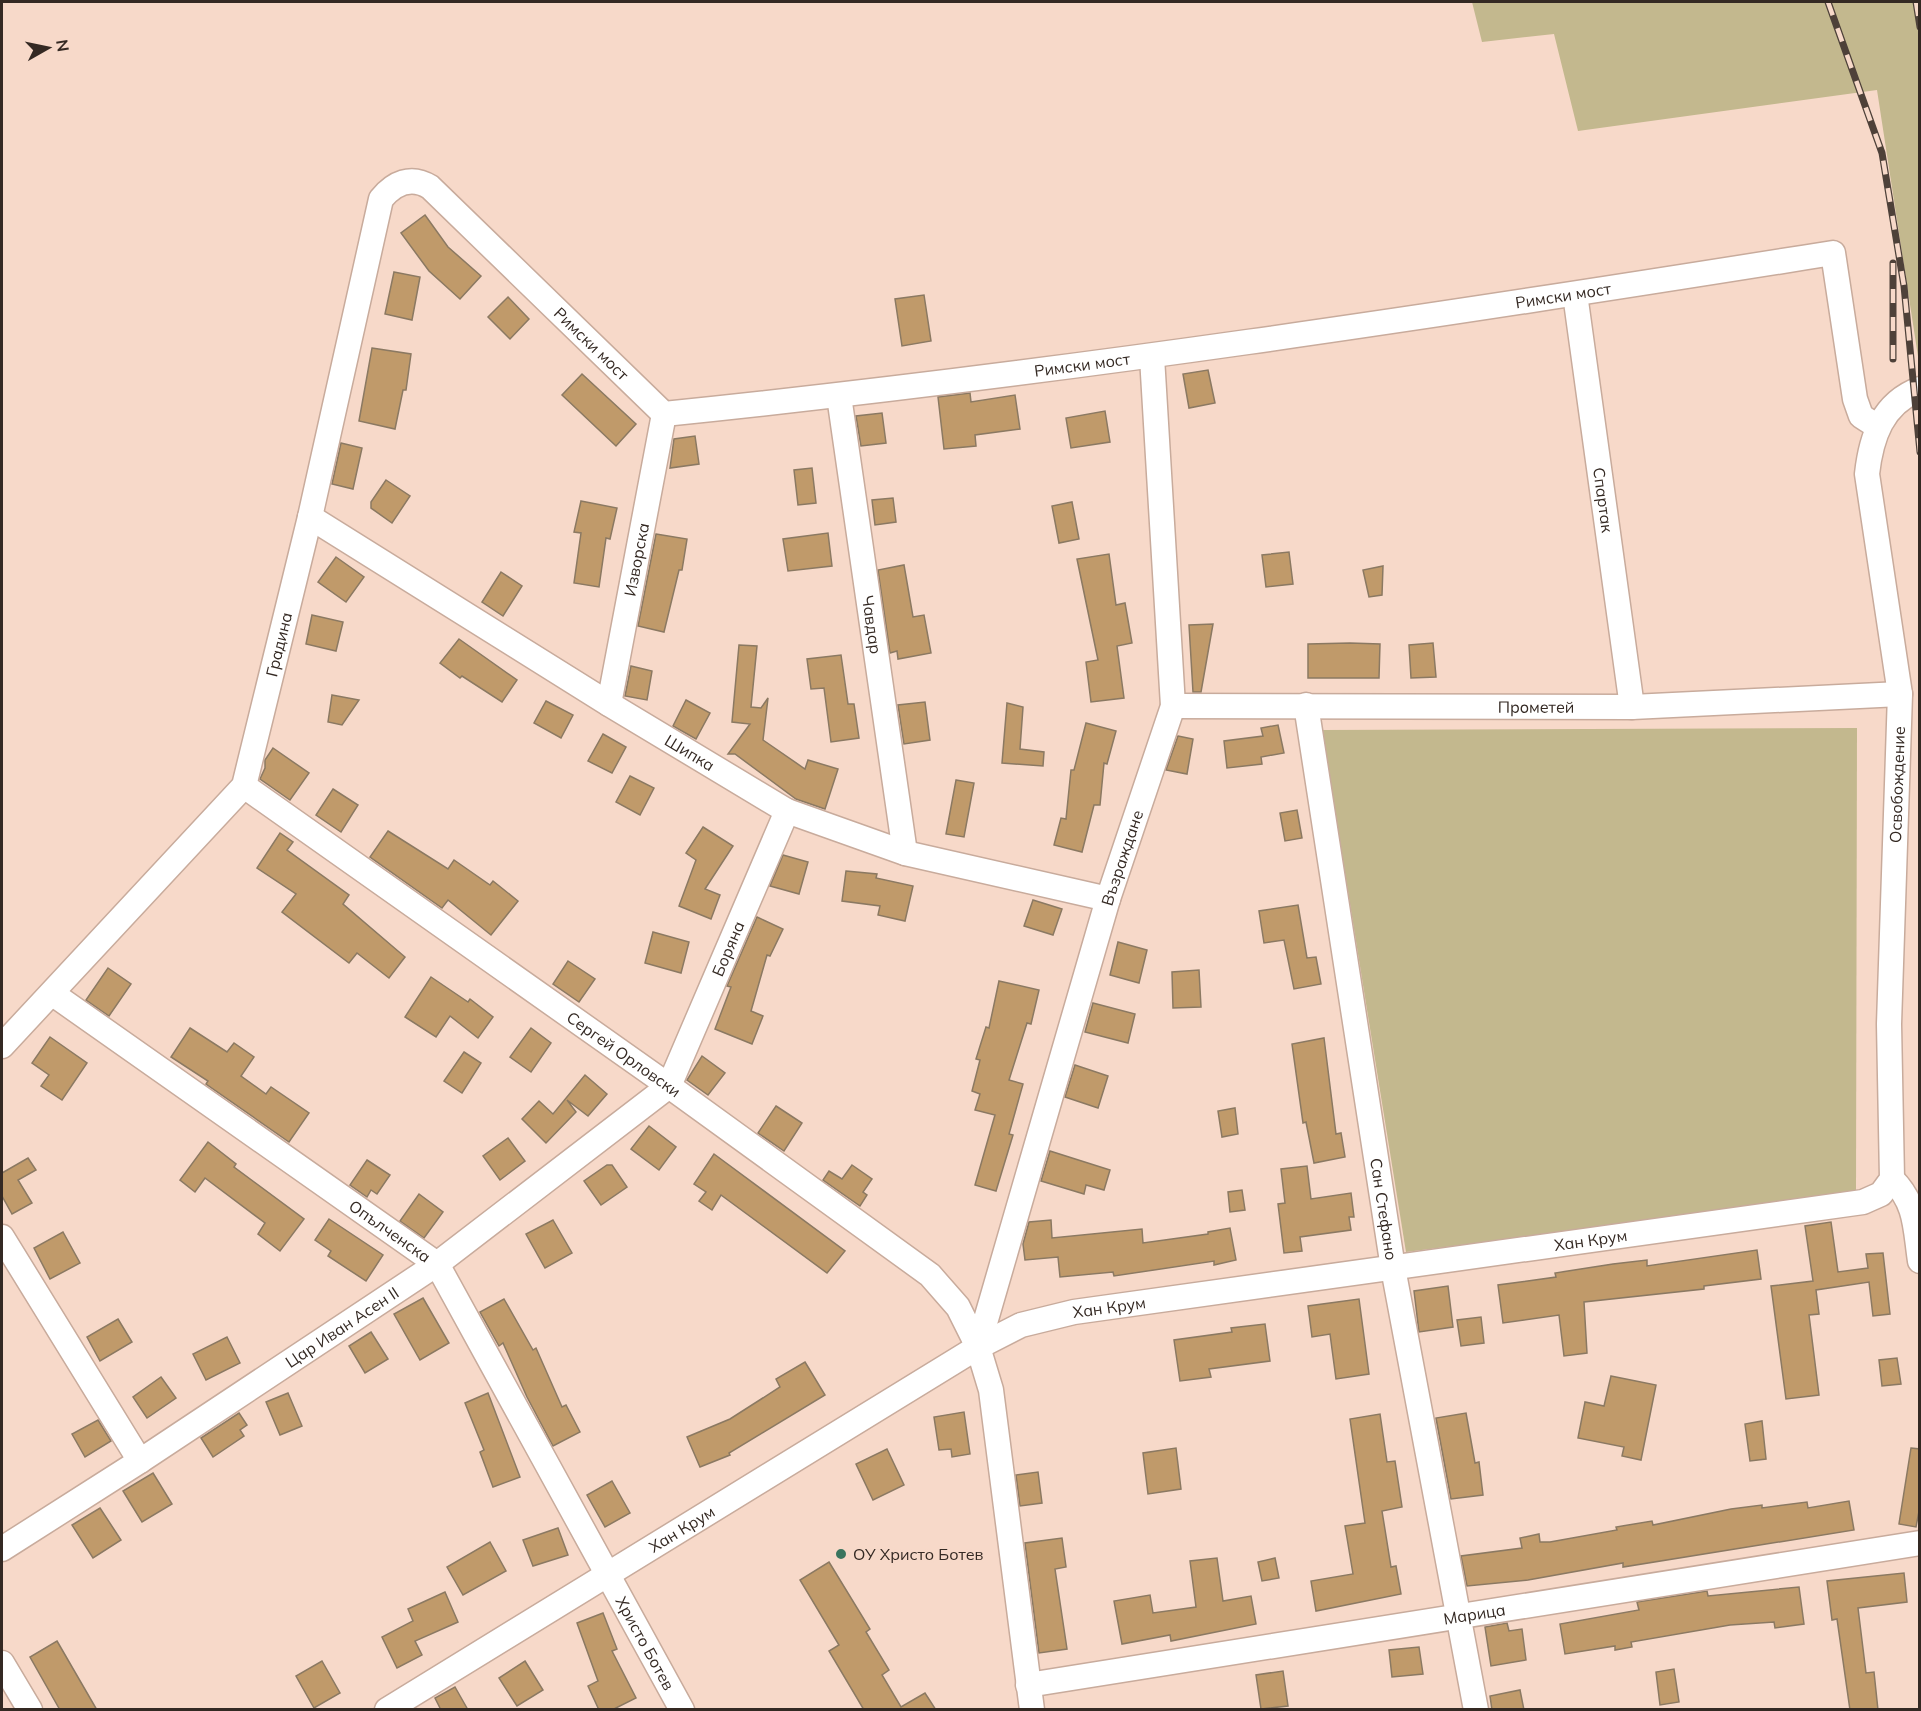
<svg xmlns="http://www.w3.org/2000/svg" width="1921" height="1711" font-family="Mulish,sans-serif">
<rect width="100%" height="100%" fill="#f7d9c9"/>
<!-- green -->
<g fill="#c3b88e">
<path d="M 1472,2 L 1919,2 L 1919,363 L 1877,90 L 1578,131 L 1554,34 L 1482,42 Z"/>
<path d="M 1857,728 L 1856,1195 L 1406,1252 L 1322,730 Z"/>
</g>
<!-- building -->
<g fill="#c09a6a" stroke="#8b7962" stroke-width="1.5">
<path d="M 425,215 L 448,247 L 481,276 L 460,299 L 429,271 L 401,233 Z"/>
<path d="M 394,272 L 420,277 L 412,320 L 385,314 Z"/>
<path d="M 924,295 L 931,341 L 902,346 L 895,299 Z"/>
<path d="M 508,297 L 529,319 L 510,339 L 488,317 Z"/>
<path d="M 372,348 L 411,354 L 406,390 L 403,390 L 395,429 L 359,421 Z"/>
<path d="M 1208,370 L 1215,403 L 1189,408 L 1183,374 Z"/>
<path d="M 582,374 L 636,424 L 616,446 L 562,395 Z"/>
<path d="M 970,393 L 971,402 L 1015,395 L 1020,429 L 975,435 L 976,446 L 944,449 L 938,397 Z"/>
<path d="M 1105,411 L 1110,442 L 1071,448 L 1066,418 Z"/>
<path d="M 882,413 L 886,443 L 861,446 L 856,416 Z"/>
<path d="M 695,436 L 699,464 L 670,468 L 674,439 Z"/>
<path d="M 341,443 L 362,448 L 353,489 L 332,484 Z"/>
<path d="M 812,468 L 816,503 L 798,505 L 794,470 Z"/>
<path d="M 386,480 L 410,496 L 392,523 L 371,508 L 371,502 Z"/>
<path d="M 893,498 L 896,522 L 875,525 L 872,500 Z"/>
<path d="M 581,501 L 617,508 L 610,539 L 606,538 L 599,587 L 574,583 L 581,533 L 574,532 Z"/>
<path d="M 1072,502 L 1079,539 L 1059,543 L 1052,506 Z"/>
<path d="M 828,533 L 832,566 L 788,571 L 783,539 Z"/>
<path d="M 656,534 L 687,539 L 682,570 L 679,570 L 664,632 L 638,626 Z"/>
<path d="M 1289,552 L 1293,584 L 1266,587 L 1262,555 Z"/>
<path d="M 1109,554 L 1116,605 L 1125,603 L 1132,643 L 1117,646 L 1124,698 L 1091,702 L 1086,662 L 1098,660 L 1077,559 Z"/>
<path d="M 336,557 L 364,577 L 346,602 L 318,582 Z"/>
<path d="M 904,565 L 913,617 L 924,615 L 931,653 L 898,659 L 897,651 L 890,653 L 878,570 Z"/>
<path d="M 1383,566 L 1382,595 L 1369,597 L 1363,570 Z"/>
<path d="M 501,572 L 522,586 L 503,616 L 482,602 Z"/>
<path d="M 312,615 L 343,622 L 336,651 L 306,644 Z"/>
<path d="M 1213,624 L 1201,692 L 1193,692 L 1189,625 Z"/>
<path d="M 459,639 L 517,680 L 502,702 L 462,676 L 460,678 L 440,663 Z"/>
<path d="M 1350,643 L 1380,644 L 1379,678 L 1308,678 L 1308,644 Z"/>
<path d="M 1433,643 L 1436,677 L 1411,678 L 1409,645 Z"/>
<path d="M 739,645 L 757,646 L 751,707 L 761,708 L 768,698 L 763,740 L 805,769 L 808,760 L 838,769 L 825,809 L 796,799 L 735,754 L 728,754 L 750,724 L 732,722 Z"/>
<path d="M 841,655 L 848,704 L 854,704 L 859,738 L 831,742 L 824,688 L 811,689 L 807,659 Z"/>
<path d="M 631,666 L 652,671 L 647,700 L 625,696 Z"/>
<path d="M 332,695 L 359,700 L 342,725 L 328,722 Z"/>
<path d="M 686,700 L 710,713 L 696,739 L 673,726 Z"/>
<path d="M 546,701 L 573,715 L 561,738 L 534,723 Z"/>
<path d="M 925,702 L 930,740 L 904,744 L 898,705 Z"/>
<path d="M 1007,703 L 1023,707 L 1020,749 L 1044,752 L 1043,766 L 1002,763 Z"/>
<path d="M 1086,723 L 1116,731 L 1107,764 L 1104,763 L 1100,805 L 1094,805 L 1082,852 L 1054,845 L 1061,818 L 1066,819 L 1071,770 L 1074,770 Z"/>
<path d="M 1278,725 L 1284,753 L 1261,757 L 1262,764 L 1227,768 L 1224,741 L 1263,736 L 1261,728 Z"/>
<path d="M 603,734 L 626,747 L 612,773 L 588,761 Z"/>
<path d="M 1178,736 L 1193,739 L 1187,774 L 1166,770 Z"/>
<path d="M 273,748 L 309,773 L 290,800 L 260,779 L 265,768 L 265,760 Z"/>
<path d="M 630,776 L 654,788 L 640,815 L 616,802 Z"/>
<path d="M 956,780 L 974,783 L 964,837 L 946,834 Z"/>
<path d="M 333,789 L 358,805 L 341,832 L 316,815 Z"/>
<path d="M 1297,810 L 1302,838 L 1285,841 L 1280,813 Z"/>
<path d="M 703,827 L 733,846 L 705,889 L 720,895 L 711,919 L 679,906 L 696,860 L 686,853 Z"/>
<path d="M 388,831 L 448,869 L 454,860 L 490,885 L 493,881 L 518,901 L 491,935 L 448,900 L 442,908 L 370,857 Z"/>
<path d="M 280,833 L 293,842 L 287,850 L 349,895 L 343,904 L 405,957 L 389,978 L 357,953 L 349,963 L 282,912 L 296,894 L 257,868 Z"/>
<path d="M 783,855 L 808,862 L 799,894 L 770,886 Z"/>
<path d="M 846,871 L 877,874 L 876,878 L 913,886 L 905,921 L 878,915 L 880,906 L 842,901 Z"/>
<path d="M 1033,900 L 1062,909 L 1053,935 L 1024,926 Z"/>
<path d="M 1298,905 L 1307,958 L 1316,957 L 1321,984 L 1294,989 L 1284,940 L 1264,943 L 1259,911 Z"/>
<path d="M 757,917 L 783,929 L 770,956 L 767,955 L 751,1011 L 763,1016 L 752,1044 L 715,1029 L 731,987 L 727,986 Z"/>
<path d="M 653,932 L 689,942 L 681,973 L 645,963 Z"/>
<path d="M 1118,942 L 1147,950 L 1139,983 L 1110,975 Z"/>
<path d="M 568,961 L 595,979 L 579,1002 L 553,984 Z"/>
<path d="M 108,968 L 131,984 L 109,1016 L 86,1000 Z"/>
<path d="M 1199,970 L 1201,1007 L 1173,1008 L 1172,972 Z"/>
<path d="M 431,977 L 468,1002 L 470,999 L 493,1017 L 478,1038 L 450,1016 L 436,1037 L 405,1017 Z"/>
<path d="M 999,981 L 1039,990 L 1031,1024 L 1027,1023 L 1009,1080 L 1023,1084 L 1009,1134 L 1013,1135 L 996,1191 L 975,1185 L 995,1115 L 975,1110 L 980,1094 L 972,1091 L 980,1060 L 976,1059 L 986,1027 L 989,1028 Z"/>
<path d="M 1093,1003 L 1135,1014 L 1128,1043 L 1085,1032 Z"/>
<path d="M 190,1028 L 227,1052 L 234,1043 L 254,1057 L 241,1076 L 266,1094 L 271,1087 L 309,1113 L 289,1142 L 206,1084 L 208,1081 L 171,1057 Z"/>
<path d="M 531,1028 L 551,1043 L 531,1072 L 510,1057 Z"/>
<path d="M 50,1037 L 87,1063 L 62,1100 L 41,1086 L 49,1075 L 32,1063 Z"/>
<path d="M 1324,1038 L 1336,1134 L 1341,1133 L 1345,1157 L 1314,1163 L 1306,1122 L 1303,1123 L 1292,1044 Z"/>
<path d="M 464,1052 L 481,1063 L 462,1093 L 444,1081 Z"/>
<path d="M 702,1056 L 725,1073 L 708,1095 L 687,1080 Z"/>
<path d="M 1075,1065 L 1108,1076 L 1098,1108 L 1065,1097 Z"/>
<path d="M 585,1075 L 607,1094 L 588,1116 L 567,1100 L 576,1112 L 546,1143 L 522,1119 L 539,1101 L 553,1114 Z"/>
<path d="M 776,1106 L 802,1123 L 784,1151 L 758,1133 Z"/>
<path d="M 1235,1108 L 1238,1134 L 1222,1137 L 1218,1111 Z"/>
<path d="M 649,1126 L 676,1147 L 659,1170 L 631,1149 Z"/>
<path d="M 508,1138 L 525,1161 L 500,1180 L 483,1156 Z"/>
<path d="M 208,1142 L 236,1164 L 234,1167 L 304,1219 L 280,1251 L 258,1234 L 265,1223 L 205,1178 L 195,1192 L 180,1180 Z"/>
<path d="M 1050,1151 L 1110,1170 L 1104,1190 L 1086,1185 L 1084,1194 L 1041,1181 Z"/>
<path d="M 714,1154 L 845,1251 L 827,1273 L 721,1195 L 712,1210 L 699,1201 L 706,1192 L 694,1184 Z"/>
<path d="M 28,1158 L 36,1170 L 18,1180 L 32,1203 L 12,1214 L 2,1196 L 2,1173 Z"/>
<path d="M 367,1160 L 390,1175 L 377,1194 L 371,1190 L 367,1197 L 350,1185 Z"/>
<path d="M 607,1165 L 612,1165 L 627,1187 L 601,1205 L 584,1181 Z"/>
<path d="M 852,1165 L 872,1179 L 863,1192 L 867,1195 L 860,1206 L 823,1180 L 829,1171 L 842,1179 Z"/>
<path d="M 1307,1166 L 1311,1199 L 1351,1193 L 1354,1217 L 1349,1217 L 1351,1230 L 1300,1237 L 1302,1251 L 1284,1253 L 1278,1204 L 1285,1203 L 1281,1169 Z"/>
<path d="M 1242,1190 L 1245,1210 L 1230,1212 L 1228,1192 Z"/>
<path d="M 419,1194 L 443,1212 L 424,1238 L 400,1221 Z"/>
<path d="M 329,1219 L 383,1255 L 366,1281 L 328,1256 L 331,1251 L 315,1240 Z"/>
<path d="M 553,1220 L 572,1253 L 545,1268 L 526,1234 Z"/>
<path d="M 1051,1220 L 1052,1238 L 1142,1229 L 1143,1243 L 1208,1234 L 1208,1232 L 1230,1228 L 1236,1260 L 1214,1265 L 1214,1261 L 1114,1276 L 1113,1272 L 1060,1277 L 1058,1257 L 1025,1260 L 1023,1244 L 1029,1222 Z"/>
<path d="M 1831,1222 L 1838,1272 L 1868,1268 L 1866,1254 L 1883,1253 L 1890,1314 L 1873,1316 L 1869,1282 L 1816,1290 L 1819,1314 L 1809,1315 L 1819,1395 L 1786,1399 L 1771,1286 L 1813,1281 L 1805,1226 Z"/>
<path d="M 63,1232 L 80,1263 L 50,1279 L 34,1248 Z"/>
<path d="M 1757,1250 L 1761,1279 L 1704,1286 L 1704,1289 L 1584,1302 L 1587,1353 L 1564,1356 L 1559,1315 L 1503,1323 L 1498,1285 L 1556,1277 L 1555,1273 L 1613,1264 L 1647,1260 L 1647,1266 Z"/>
<path d="M 1448,1286 L 1453,1327 L 1419,1332 L 1414,1291 Z"/>
<path d="M 423,1298 L 449,1343 L 420,1360 L 394,1314 Z"/>
<path d="M 504,1299 L 533,1350 L 536,1348 L 562,1407 L 566,1405 L 580,1432 L 553,1446 L 527,1397 L 503,1343 L 499,1346 L 480,1312 Z"/>
<path d="M 1359,1299 L 1369,1374 L 1336,1379 L 1330,1334 L 1312,1337 L 1308,1306 Z"/>
<path d="M 1481,1317 L 1484,1343 L 1461,1346 L 1457,1320 Z"/>
<path d="M 118,1319 L 132,1342 L 100,1361 L 87,1337 Z"/>
<path d="M 1265,1324 L 1270,1361 L 1209,1369 L 1211,1377 L 1180,1381 L 1174,1340 L 1232,1332 L 1231,1328 Z"/>
<path d="M 371,1332 L 388,1359 L 365,1373 L 349,1346 Z"/>
<path d="M 227,1337 L 240,1363 L 206,1380 L 193,1354 Z"/>
<path d="M 1897,1358 L 1901,1384 L 1882,1386 L 1879,1360 Z"/>
<path d="M 805,1362 L 825,1395 L 729,1453 L 730,1455 L 700,1467 L 687,1437 L 730,1419 L 780,1387 L 776,1379 Z"/>
<path d="M 1611,1376 L 1656,1385 L 1641,1460 L 1622,1456 L 1624,1447 L 1578,1438 L 1585,1402 L 1604,1406 Z"/>
<path d="M 161,1377 L 176,1398 L 147,1418 L 133,1397 Z"/>
<path d="M 288,1393 L 302,1426 L 280,1435 L 266,1402 Z"/>
<path d="M 488,1393 L 520,1477 L 493,1487 L 480,1452 L 484,1450 L 465,1403 Z"/>
<path d="M 964,1412 L 970,1454 L 952,1457 L 951,1449 L 939,1450 L 934,1417 Z"/>
<path d="M 239,1413 L 247,1425 L 240,1430 L 244,1436 L 213,1457 L 201,1438 Z"/>
<path d="M 1466,1413 L 1475,1463 L 1479,1462 L 1483,1495 L 1451,1499 L 1436,1418 Z"/>
<path d="M 1380,1414 L 1387,1462 L 1395,1461 L 1402,1507 L 1382,1511 L 1391,1567 L 1396,1566 L 1401,1594 L 1316,1611 L 1311,1581 L 1353,1574 L 1345,1526 L 1365,1523 L 1350,1419 Z"/>
<path d="M 98,1420 L 111,1441 L 85,1457 L 72,1434 Z"/>
<path d="M 1762,1421 L 1766,1459 L 1750,1461 L 1745,1424 Z"/>
<path d="M 1176,1448 L 1181,1489 L 1148,1494 L 1143,1453 Z"/>
<path d="M 1911,1448 L 1920,1449 L 1920,1506 L 1916,1527 L 1899,1524 Z"/>
<path d="M 887,1449 L 904,1485 L 873,1500 L 856,1464 Z"/>
<path d="M 1038,1472 L 1042,1503 L 1020,1506 L 1016,1475 Z"/>
<path d="M 153,1473 L 172,1504 L 142,1522 L 123,1491 Z"/>
<path d="M 612,1481 L 630,1513 L 605,1527 L 587,1495 Z"/>
<path d="M 1849,1501 L 1854,1530 L 1623,1567 L 1623,1563 L 1528,1580 L 1467,1586 L 1461,1556 L 1522,1548 L 1520,1538 L 1539,1534 L 1540,1542 L 1550,1542 L 1617,1530 L 1616,1527 L 1652,1521 L 1653,1525 L 1731,1509 L 1762,1505 L 1762,1508 L 1807,1502 L 1808,1508 Z"/>
<path d="M 100,1508 L 121,1540 L 93,1558 L 72,1525 Z"/>
<path d="M 558,1528 L 568,1555 L 533,1566 L 523,1540 Z"/>
<path d="M 1062,1538 L 1066,1567 L 1055,1569 L 1067,1649 L 1039,1653 L 1025,1543 Z"/>
<path d="M 490,1542 L 506,1571 L 463,1595 L 447,1567 Z"/>
<path d="M 1217,1558 L 1223,1601 L 1251,1596 L 1256,1624 L 1171,1641 L 1170,1635 L 1122,1644 L 1114,1601 L 1150,1595 L 1153,1613 L 1196,1607 L 1190,1561 Z"/>
<path d="M 1275,1558 L 1279,1578 L 1262,1581 L 1258,1562 Z"/>
<path d="M 829,1562 L 870,1629 L 866,1632 L 889,1670 L 882,1675 L 901,1707 L 925,1693 L 936,1710 L 864,1710 L 829,1651 L 839,1645 L 800,1580 Z"/>
<path d="M 1904,1573 L 1907,1602 L 1858,1608 L 1866,1673 L 1874,1672 L 1878,1710 L 1850,1710 L 1837,1619 L 1832,1620 L 1827,1581 Z"/>
<path d="M 1799,1587 L 1804,1624 L 1775,1628 L 1774,1622 L 1730,1625 L 1631,1642 L 1632,1647 L 1615,1650 L 1615,1646 L 1565,1654 L 1560,1624 L 1639,1610 L 1637,1602 L 1707,1591 L 1708,1596 Z"/>
<path d="M 445,1592 L 458,1622 L 415,1641 L 422,1655 L 397,1668 L 382,1637 L 413,1621 L 408,1609 Z"/>
<path d="M 603,1613 L 617,1649 L 612,1651 L 636,1698 L 612,1710 L 599,1710 L 588,1686 L 598,1681 L 577,1623 Z"/>
<path d="M 1507,1623 L 1509,1631 L 1522,1629 L 1526,1660 L 1491,1666 L 1485,1627 Z"/>
<path d="M 57,1641 L 97,1710 L 60,1710 L 30,1657 Z"/>
<path d="M 1419,1647 L 1423,1674 L 1392,1677 L 1389,1650 Z"/>
<path d="M 322,1661 L 340,1693 L 314,1708 L 296,1676 Z"/>
<path d="M 525,1661 L 543,1690 L 517,1706 L 499,1678 Z"/>
<path d="M 1674,1669 L 1679,1702 L 1660,1705 L 1656,1672 Z"/>
<path d="M 1283,1671 L 1288,1706 L 1261,1709 L 1256,1675 Z"/>
<path d="M 455,1687 L 468,1710 L 441,1710 L 435,1698 Z"/>
<path d="M 1520,1690 L 1524,1710 L 1492,1710 L 1490,1696 Z"/>
</g>
<g fill="none" stroke-linecap="round" stroke-linejoin="round">
<!-- minor casing -->
<g stroke="#c8ab9c" stroke-width="27">
<g id="minor">
<path id="s1" d="M 1575,294 L 1632,707"/>
<path id="s2" d="M 839,396 L 905,853"/>
<path id="s3" d="M 310,517 L 609,704 L 787,811 L 905,853 L 1108,899"/>
<path id="s4" d="M 609,704 L 664,414"/>
<path id="s5" d="M 1306,705 L 1393,1268 L 1476,1710"/>
<path id="s6" d="M 1173,706 L 1632,707 L 1900,694"/>
<path id="s7" d="M 244,786 L 669,1086 L 930,1275 L 958,1307 L 978,1347 L 991,1390 L 1032,1710"/>
<path id="s8" d="M 53,994 L 437,1264 L 682,1710"/>
<path id="s9" d="M 2,1046 L 244,786 L 310,517 L 381,199 C 394,183 411,175 430,187 L 664,414 C 1055,374 1444,315 1833,253 L 1855,399 L 1861,416 L 1878,427"/>
<path d="M 1892,1179 C 1917,1204 1915,1228 1920,1261"/>
<path d="M 2,1237 L 140,1461"/>
<path id="s10" d="M 978,1347 L 1108,899 L 1173,706 L 1152,357"/>
<path id="s11" d="M 2,1549 L 140,1461 L 437,1264 L 669,1086 L 787,811"/>
<path d="M 2,1663 L 30,1710"/>
<path id="s12" d="M 1028,1685 L 1920,1543"/>
<path id="s13" d="M 387,1710 L 978,1347 L 1021,1325 L 1074,1312 L 1863,1202 L 1881,1194 L 1892,1179 L 1889,1024 L 1900,694 L 1867,474 C 1871,438 1882,403 1920,389"/>
</g>
</g>
<!-- minor -->
<use href="#minor" stroke="#fff" stroke-width="24"/>
<!-- rail casing -->
<g stroke="#4e4139" stroke-width="7">
<g id="rail">
<path d="M 1828,2 L 1882,153 L 1904,286 L 1920,452"/>
<path d="M 1916,2 L 1920,27"/>
<path d="M 1893,359 L 1893,263"/>
</g>
</g>
<!-- rail -->
<use href="#rail" stroke="#f7d9c9" stroke-width="4.5" stroke-dasharray="14" stroke-linecap="butt"/>
</g>
<!-- markers -->
<circle fill="#3a755e" stroke="#f7d9c9" stroke-width="2" cx="841" cy="1554" r="6"/>
<g text-anchor="middle" dominant-baseline="central" stroke-width="6" stroke-linejoin="round" paint-order="stroke">
<!-- street labels -->
<g font-size="16" fill="#342923" stroke="#f7d9c9">
<text stroke="none"><textPath href="#s9" startOffset="2247">Римски мост</textPath></text>
<text stroke="none"><textPath href="#s9" startOffset="1239">Римски мост</textPath></text>
<text stroke="none"><textPath href="#s9" startOffset="1761">Римски мост</textPath></text>
<text stroke="none"><textPath href="#s1" startOffset="208">Спартак</textPath></text>
<text stroke="none"><textPath href="#s4" startOffset="147">Изворска</textPath></text>
<text stroke="none"><textPath href="#s2" startOffset="231">Чавдар</textPath></text>
<text stroke="none"><textPath href="#s9" startOffset="501">Градина</textPath></text>
<text stroke="none"><textPath href="#s6" startOffset="363">Прометей</textPath></text>
<text stroke="none"><textPath href="#s3" startOffset="447">Шипка</textPath></text>
<text stroke="none"><textPath href="#s13" startOffset="2026">Освобождение</textPath></text>
<text stroke="none"><textPath href="#s10" startOffset="510">Възраждане</textPath></text>
<text stroke="none"><textPath href="#s11" startOffset="962">Боряна</textPath></text>
<text stroke="none"><textPath href="#s7" startOffset="465">Сергей Орловски</textPath></text>
<text stroke="none"><textPath href="#s5" startOffset="510">Сан Стефано</textPath></text>
<text stroke="none"><textPath href="#s8" startOffset="412">Опълченска</textPath></text>
<text stroke="none"><textPath href="#s13" startOffset="1318">Хан Крум</textPath></text>
<text stroke="none"><textPath href="#s13" startOffset="832">Хан Крум</textPath></text>
<text stroke="none"><textPath href="#s11" startOffset="406">Цар Иван Асен II</textPath></text>
<text stroke="none"><textPath href="#s13" startOffset="346">Хан Крум</textPath></text>
<text stroke="none"><textPath href="#s12" startOffset="452">Марица</textPath></text>
<text stroke="none"><textPath href="#s8" startOffset="902">Христо Ботев</textPath></text>
</g>
<!-- poi labels -->
<g font-size="16" fill="#342923" stroke="#f7d9c9" text-anchor="start">
<text x="853" y="1554">ОУ Христо Ботев</text>
</g>
</g>
<!-- border -->
<rect width="1921" height="1711" fill="none" stroke="#342923" stroke-width="6"/>
<!-- north arrow -->
<g transform="translate(48 48) rotate(81)" stroke="#f7d9c9" stroke-width="4.5" paint-order="stroke">
<path d="M0-4.5L10 22L0 15L-10 22Z" fill="#342923"/>
<text y="-9" font-size="16" font-weight="bold" text-anchor="middle" fill="#342923">N</text>
</g>
</svg>
